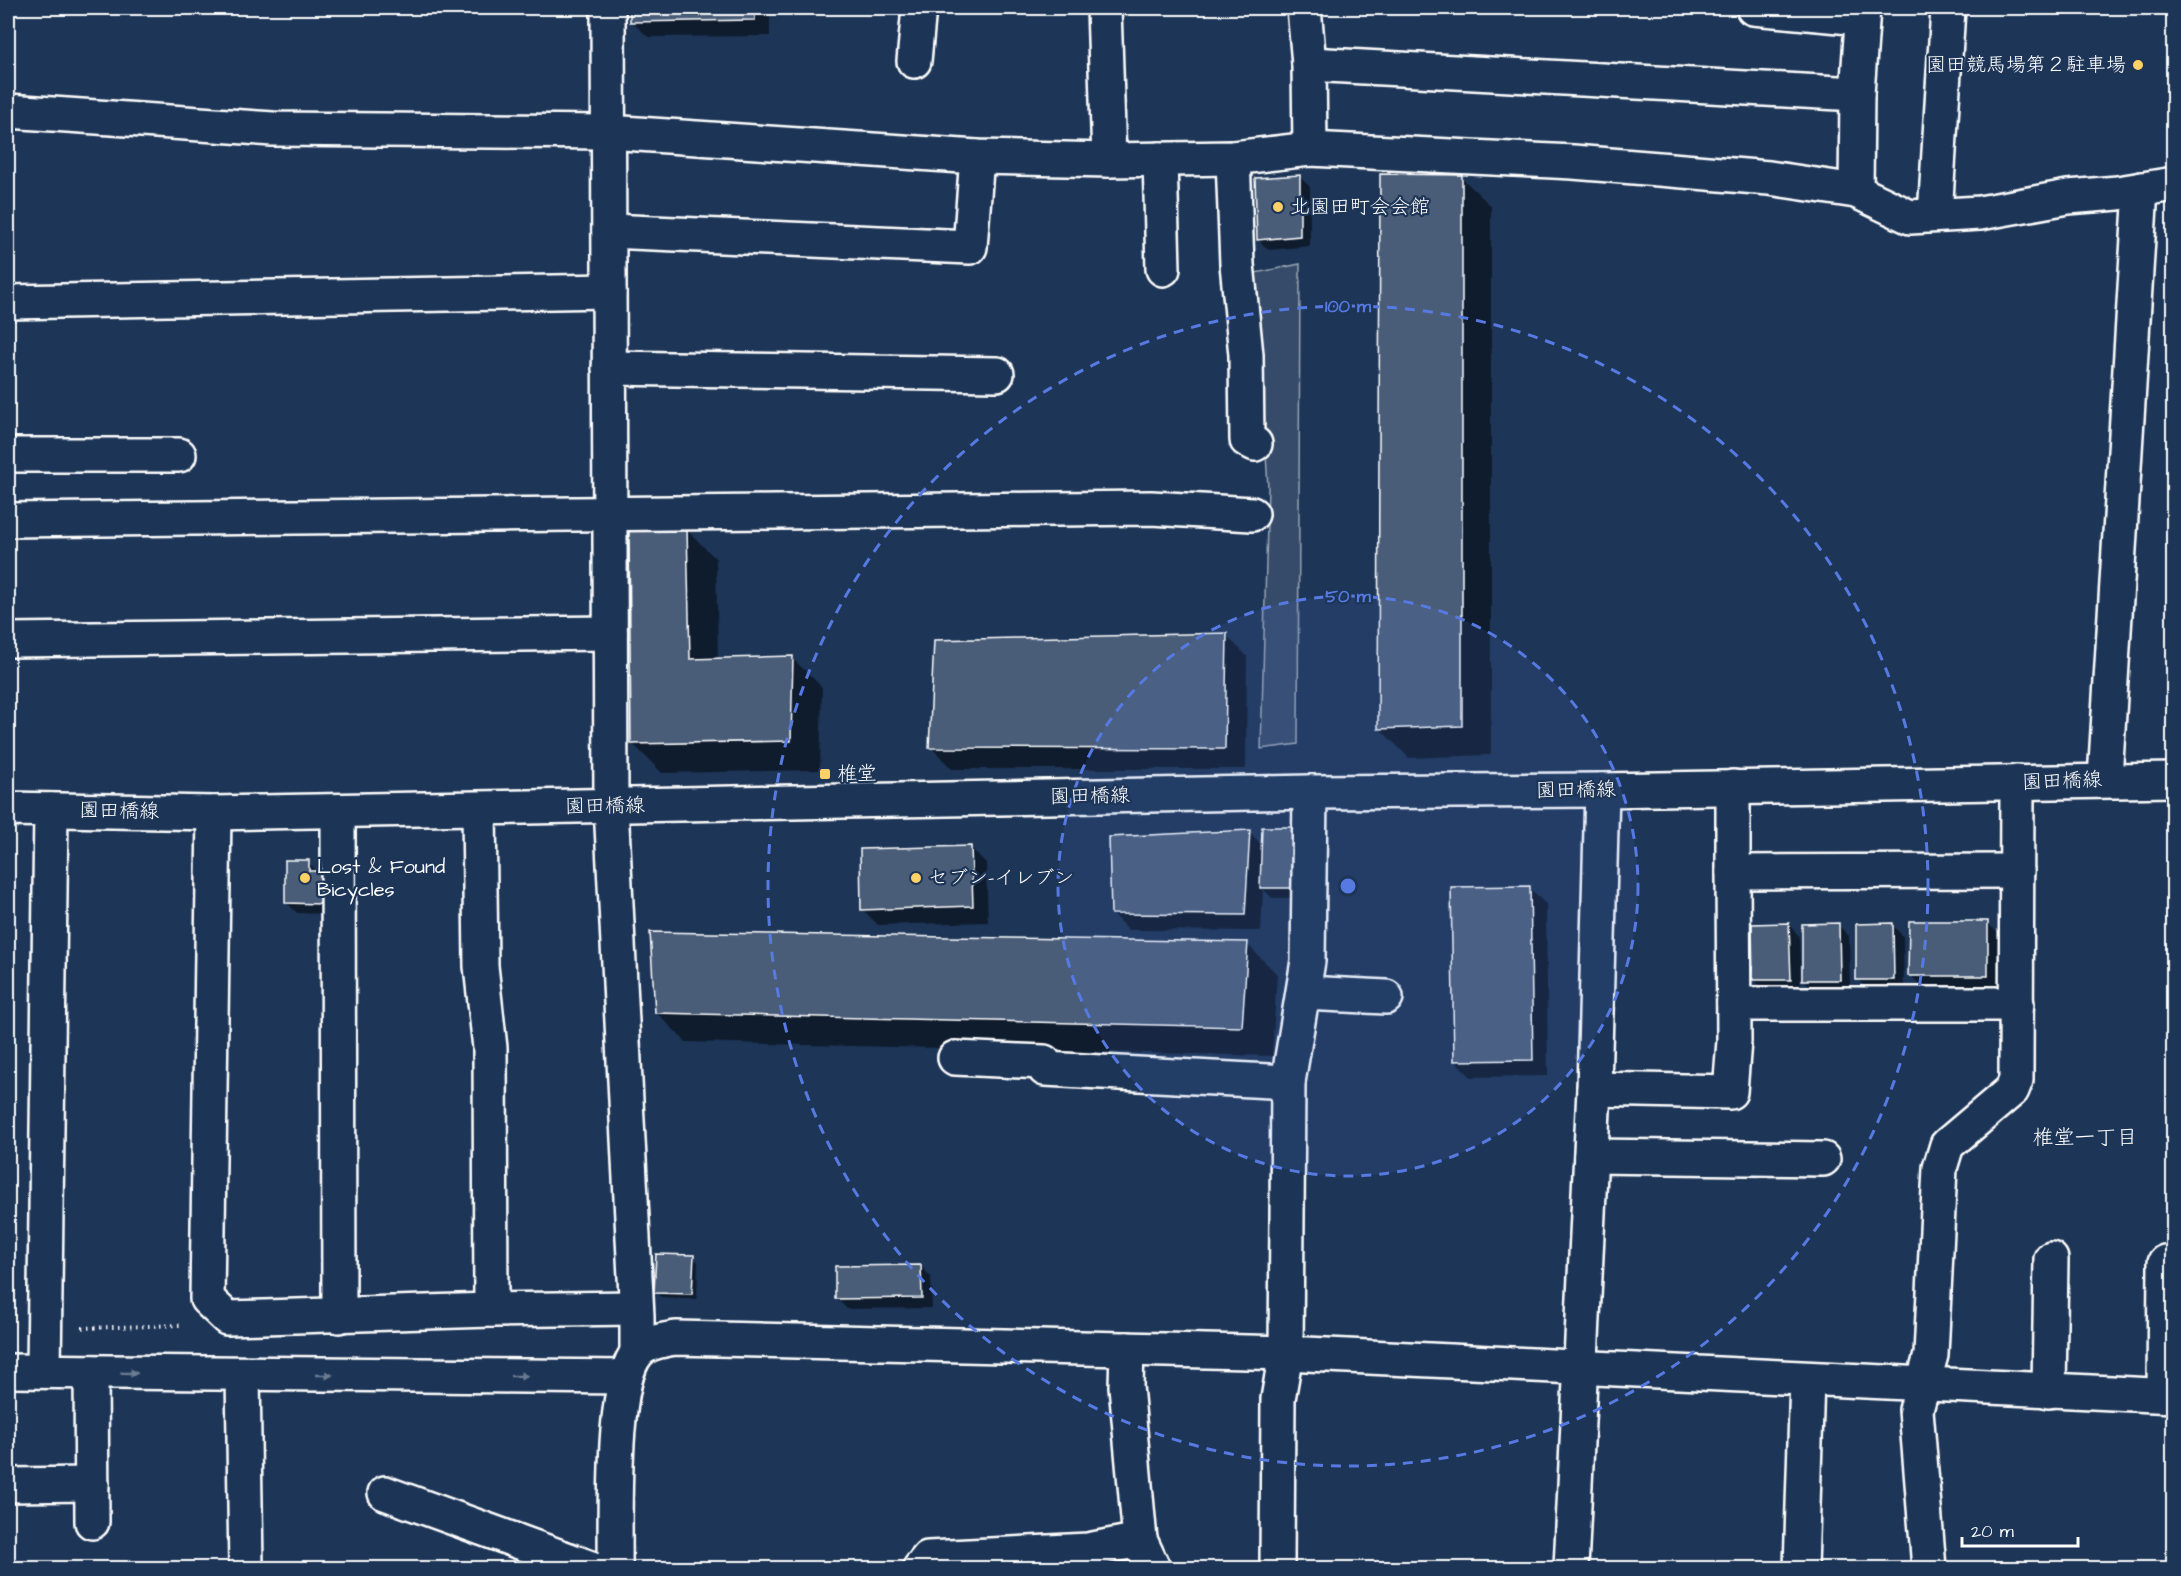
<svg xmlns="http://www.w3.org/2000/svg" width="2181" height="1576" font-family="'Architects Daughter','Klee One',sans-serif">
<rect width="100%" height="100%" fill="#1d3557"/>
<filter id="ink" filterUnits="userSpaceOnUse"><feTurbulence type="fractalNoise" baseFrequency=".0167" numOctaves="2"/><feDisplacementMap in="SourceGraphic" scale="12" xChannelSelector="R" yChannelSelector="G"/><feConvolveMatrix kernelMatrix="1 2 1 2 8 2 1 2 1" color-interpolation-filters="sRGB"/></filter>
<g filter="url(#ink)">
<!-- green -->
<path fill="#364b69" stroke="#9aa5b4" stroke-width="1.5" d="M 1300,264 L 1298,744 L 1261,749 L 1268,487 L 1255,273 Z"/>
<!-- shadow -->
<g fill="#0007">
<path d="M 631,8 L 770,8 L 770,36 L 648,37 L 631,21 Z"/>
<path d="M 1300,177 L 1310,187 L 1310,246 L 1269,250 L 1258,240 Z"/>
<path d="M 1461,177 L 1491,206 L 1491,755 L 1409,758 L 1380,729 Z"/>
<path d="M 687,530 L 716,559 L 718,660 L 792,658 L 822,687 L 820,770 L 662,773 L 633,744 Z"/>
<path d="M 1226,635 L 1247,656 L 1246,769 L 952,769 L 931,747 Z"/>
<path d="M 1249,831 L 1309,898 L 1272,898 L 1263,889 L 1261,931 L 1128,930 L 1112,914 Z"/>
<path d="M 970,847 L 986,863 L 988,922 L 878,925 L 862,909 Z"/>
<path d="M 308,862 L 319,873 L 332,914 L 297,913 L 286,902 Z"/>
<path d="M 1529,888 L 1546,904 L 1548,1076 L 1471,1077 L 1455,1061 Z"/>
<path d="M 1987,923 L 1998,933 L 1998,986 L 1921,986 L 1910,975 Z"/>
<path d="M 1789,925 L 1799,936 L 1801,990 L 1765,990 L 1754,980 Z"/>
<path d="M 1838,925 L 1849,936 L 1850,990 L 1814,990 L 1804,980 Z"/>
<path d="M 1892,925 L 1903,936 L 1904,990 L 1869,990 L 1858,980 Z"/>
<path d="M 1247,944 L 1277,974 L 1272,1056 L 686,1042 L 656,1012 Z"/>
<path d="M 693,1257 L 698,1262 L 697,1299 L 661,1297 L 656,1292 Z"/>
<path d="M 921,1266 L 931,1277 L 932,1308 L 847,1309 L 837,1299 Z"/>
</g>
<!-- building -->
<g fill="#4a5d79" stroke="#fff" stroke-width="1.5">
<path d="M 630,8 L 755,8 L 755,20 L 630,22 Z"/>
<path d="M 1380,174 L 1462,175 L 1462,726 L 1378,729 Z"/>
<path d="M 1300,175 L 1300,236 L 1257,240 L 1255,178 Z"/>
<path d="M 687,528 L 690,659 L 793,656 L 791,741 L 631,744 L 629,529 Z"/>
<path d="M 1227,633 L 1225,749 L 929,748 L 934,640 Z"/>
<path d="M 1262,827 L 1301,827 L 1299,888 L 1260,888 Z"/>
<path d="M 1250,830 L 1245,915 L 1111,914 L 1109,837 Z"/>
<path d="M 971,846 L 973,906 L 861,910 L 860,849 Z"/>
<path d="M 285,860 L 309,860 L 309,871 L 323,871 L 322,904 L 285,903 Z"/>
<path d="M 1530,886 L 1533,1060 L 1454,1061 L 1451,887 Z"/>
<path d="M 1909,921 L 1988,921 L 1988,976 L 1908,976 Z"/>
<path d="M 1789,923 L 1791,980 L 1753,980 L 1752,924 Z"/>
<path d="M 1839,923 L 1840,980 L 1802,980 L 1802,924 Z"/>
<path d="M 1893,923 L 1894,980 L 1856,980 L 1856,924 Z"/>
<path d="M 650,932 L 1248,942 L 1242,1027 L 655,1013 Z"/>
<path d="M 656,1254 L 694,1255 L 692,1294 L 654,1293 Z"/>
<path d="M 921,1265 L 922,1298 L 835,1299 L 835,1266 Z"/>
</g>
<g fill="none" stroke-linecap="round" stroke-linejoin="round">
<!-- minor casing -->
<g stroke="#fff" stroke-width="38">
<g id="minor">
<path d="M 608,8 L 611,806 L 637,1316 L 637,1352"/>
<path d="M 1104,8 L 1109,160"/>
<path d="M 1304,8 L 1309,64 L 1310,149"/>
<path d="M 1753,8 L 1861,18"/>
<path d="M 914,61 L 919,8"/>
<path d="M 1309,64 L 1857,94"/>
<path d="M 8,111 L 273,129 L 608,132 L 977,157 L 1109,160 L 1233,158 L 1310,149 L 1573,162 L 1769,178 L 1856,191 L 1910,217 L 1980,213 L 2068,197 L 2118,193 L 2174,184"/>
<path d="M 1233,158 L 1237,264 L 1246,355 L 1247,440 L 1255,444"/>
<path d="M 1160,159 L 1163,269"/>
<path d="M 1856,191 L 1857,94 L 1863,8"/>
<path d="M 1935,215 L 1948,9"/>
<path d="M 609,231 L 970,247 L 977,157"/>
<path d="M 8,302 L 609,291"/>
<path d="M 609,368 L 997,374"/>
<path d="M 8,455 L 179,455"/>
<path d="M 8,520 L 1151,508 L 1252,514"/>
<path d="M 8,640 L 610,633"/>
<path d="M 2105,779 L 2141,189"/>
<path d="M 1733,787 L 1733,872 L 2017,871"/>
<path d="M 8,809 L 214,813 L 1310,792 L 1602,790 L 2174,780"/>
<path d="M 479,809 L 481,966 L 490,1048 L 491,1310"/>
<path d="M 338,811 L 339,1316"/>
<path d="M 214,813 L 207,1299 L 227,1318 L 491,1310 L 636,1308"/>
<path d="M 1304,993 L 1386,997"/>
<path d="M 1734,1004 L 2017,1004"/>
<path d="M 955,1058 L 1044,1062 L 1045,1069 L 1288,1082"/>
<path d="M 1594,1089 L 1730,1092 L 1734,1041 L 1733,872"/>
<path d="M 1591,1156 L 1823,1159"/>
<path d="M 1127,1349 L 1126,1386 L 1140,1540 L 1153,1568"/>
<path d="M 44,1370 L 51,810"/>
<path d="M 8,1371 L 625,1377"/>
<path d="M 91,1372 L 92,1522"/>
<path d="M 243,1374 L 246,1568"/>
<path d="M 2049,1391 L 2051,1259"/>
<path d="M 2164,1395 L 2165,1262"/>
<path d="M 8,1485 L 92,1484"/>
<path d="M 385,1493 L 591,1568"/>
<path d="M 615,1568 C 616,1524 610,1382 638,1352 C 647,1342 663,1340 676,1338 L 1286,1353 L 2174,1396"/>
<path d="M 920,1568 L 928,1558 L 1088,1550 L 1140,1540"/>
<path d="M 1277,1568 L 1278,1399 L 1286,1353 L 1288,1082 L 1308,961 L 1310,792"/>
<path d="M 1571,1568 L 1594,1089 L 1602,790"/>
<path d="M 1801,1568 L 1807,1379"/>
<path d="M 1929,1568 L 1916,1410 L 1931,1355 L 1940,1168 L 1947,1145 L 2012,1090 L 2016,1080 L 2017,782"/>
</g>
</g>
<!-- path -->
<path stroke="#fff" stroke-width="4" stroke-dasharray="1.5 4.5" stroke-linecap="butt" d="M 82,1328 L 182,1325"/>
<!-- minor -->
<use href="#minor" stroke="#1d3557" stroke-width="33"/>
</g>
<!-- one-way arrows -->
<defs><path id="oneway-solid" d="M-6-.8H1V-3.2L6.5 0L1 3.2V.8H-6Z" transform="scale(1.5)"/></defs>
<g fill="#6c7c92">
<use href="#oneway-solid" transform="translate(129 1373) rotate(1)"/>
<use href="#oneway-solid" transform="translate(324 1375)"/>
<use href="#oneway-solid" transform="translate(519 1376)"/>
</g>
</g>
<!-- distance rings -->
<circle cx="1348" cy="886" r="290" fill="#567ae2" fill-opacity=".12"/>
<g fill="none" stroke="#567ae2" stroke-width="3" stroke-dasharray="10 8">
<circle cx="1348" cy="886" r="290"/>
<circle cx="1348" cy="886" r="580"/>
</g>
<!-- markers -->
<g fill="#ffd166" stroke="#1d3557" stroke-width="2">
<circle cx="2138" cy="65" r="6"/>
<circle cx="1278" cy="207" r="6"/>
<rect x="819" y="768" width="12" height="12" rx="3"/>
<circle cx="305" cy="878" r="6"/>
<circle cx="916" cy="878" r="6"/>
</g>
<g text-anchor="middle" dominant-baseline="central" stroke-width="4.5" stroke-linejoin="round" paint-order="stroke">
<!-- poi labels -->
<g font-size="20" fill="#fff" stroke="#1d3557" text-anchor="start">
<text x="2126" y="65" text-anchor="end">園田競馬場第２駐車場</text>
<text x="1290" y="207">北園田町会会館</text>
<text x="837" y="774">椎堂</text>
<text x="317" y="867">Lost &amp; Found<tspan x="317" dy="23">Bicycles</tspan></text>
<text x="928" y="878">セブン-イレブン</text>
</g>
<!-- street labels -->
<g font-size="20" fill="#fff" stroke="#1d3557">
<text transform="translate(2062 781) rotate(-2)">園田橋線</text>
<text transform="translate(1576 790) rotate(-1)">園田橋線</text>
<text transform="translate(1090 796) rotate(-1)">園田橋線</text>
<text transform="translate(605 806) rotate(-1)">園田橋線</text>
<text transform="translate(119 811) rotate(1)">園田橋線</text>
</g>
<!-- neighbourhood labels -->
<g font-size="21" fill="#fff" stroke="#1d3557">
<text x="2085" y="1137">椎堂一丁目</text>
</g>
</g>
<circle cx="1348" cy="886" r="9" fill="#567ae2" stroke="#1d3557" stroke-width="3"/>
<g font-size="18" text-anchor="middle" font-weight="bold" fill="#567ae2" stroke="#1d3557" stroke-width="4.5" stroke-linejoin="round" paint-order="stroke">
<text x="1348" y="312">100 m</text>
<text x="1348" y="602">50 m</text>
</g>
<!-- margin -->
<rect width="2181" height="1576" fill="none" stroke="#1d3557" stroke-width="30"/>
<rect x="15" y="15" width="2151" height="1546" fill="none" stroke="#fff" stroke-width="2" filter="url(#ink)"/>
<!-- scale -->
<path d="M1962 1537v9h116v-9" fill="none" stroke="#ffffff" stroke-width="3"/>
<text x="1971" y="1537" font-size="18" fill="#ffffff" stroke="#1d3557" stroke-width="4.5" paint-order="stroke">20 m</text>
</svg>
